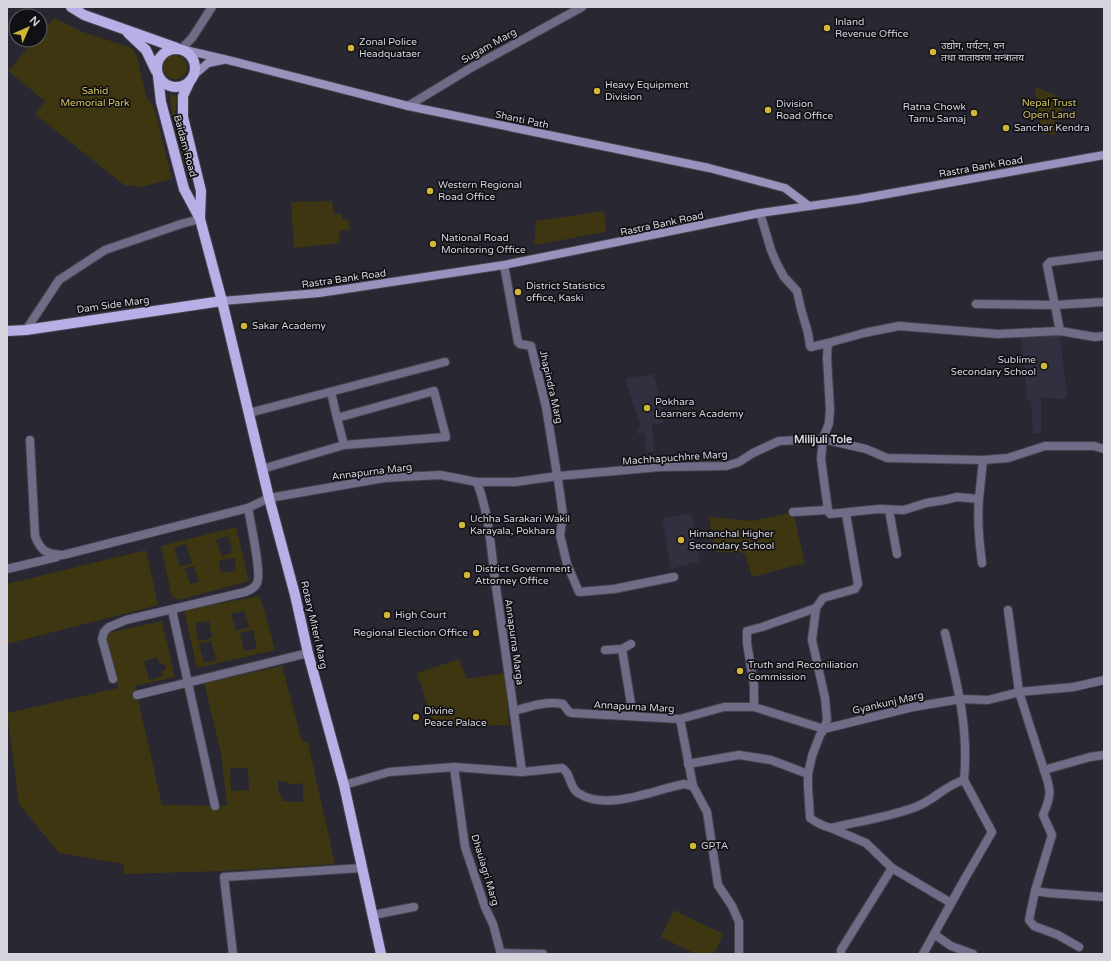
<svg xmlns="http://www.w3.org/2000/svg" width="1111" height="961" font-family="'Varela Round','Noto Sans Devanagari',sans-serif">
<rect width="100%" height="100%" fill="#282732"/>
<!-- built -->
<g fill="#312f40">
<path d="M 1060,333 L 1067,396 L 1065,399 L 1041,398 L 1041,433 L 1033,434 L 1031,400 L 1027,400 L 1021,336 Z"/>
<path d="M 653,374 L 659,393 L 663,423 L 652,425 L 654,451 L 646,452 L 644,433 L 637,434 L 640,425 L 626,383 L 627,378 Z"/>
<path d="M 691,513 L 700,561 L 671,569 L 662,518 Z"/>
</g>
<!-- green -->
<g fill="#3d3611" fill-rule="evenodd">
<path d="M 54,18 L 83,32 L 129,47 L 133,50 L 137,56 L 146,96 L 154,107 L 172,179 L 141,187 L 124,185 L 35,114 L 45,101 L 8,71 L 35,40 L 40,40 L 40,34 Z"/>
<circle cx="175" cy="67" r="12"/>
<path d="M 1035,87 L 1060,97 L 1063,120 L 1054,121 L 1056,135 L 1041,133 Z"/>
<path d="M 170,95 L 180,96 L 177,101 L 175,116 L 193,197 L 171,109 Z"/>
<path d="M 332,201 L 334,214 L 341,213 L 343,220 L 348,219 L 350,230 L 339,231 L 340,243 L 294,248 L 291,202 Z"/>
<path d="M 604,211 L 606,232 L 534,245 L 536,221 Z"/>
<path d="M 793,512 L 805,563 L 752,577 L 745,553 L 715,552 L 709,517 L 753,521 Z"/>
<path d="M 236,527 L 249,581 L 179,600 L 172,597 L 161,546 ZM 228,536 L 233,552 L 222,556 L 216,540 ZM 186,544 L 192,563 L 180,567 L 174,548 ZM 235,558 L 236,571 L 221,573 L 219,560 ZM 194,566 L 199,582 L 190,584 L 185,568 Z"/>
<path d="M 146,550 L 158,605 L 7,644 L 7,584 Z"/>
<path d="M 260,596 L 275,650 L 197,668 L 184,610 ZM 244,611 L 249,627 L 236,631 L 231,614 ZM 209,621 L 212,638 L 198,641 L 195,623 ZM 253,630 L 257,648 L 244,651 L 240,633 ZM 211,641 L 216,660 L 204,663 L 199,644 Z"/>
<path d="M 162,621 L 175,677 L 135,686 L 162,805 L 227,806 L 221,753 L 204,683 L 282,666 L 302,741 L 308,743 L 335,864 L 222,871 L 124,874 L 124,864 L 59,853 L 19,804 L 7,713 L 118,688 L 105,637 L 108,633 ZM 157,657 L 159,664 L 164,663 L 166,670 L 161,671 L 163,676 L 149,680 L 144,661 ZM 230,768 L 248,768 L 249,790 L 231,791 ZM 278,781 L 285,781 L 290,785 L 303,783 L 303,802 L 283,801 L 278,791 Z"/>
<path d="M 459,659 L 467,679 L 505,673 L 509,725 L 434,726 L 417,673 Z"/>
<path d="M 674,910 L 723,934 L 714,954 L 696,954 L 661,937 Z"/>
</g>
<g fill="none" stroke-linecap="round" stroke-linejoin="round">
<!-- minor casing -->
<g stroke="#44434d" stroke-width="10">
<g id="minor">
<path d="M 181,49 L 192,38 L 212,7"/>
<path d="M 408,106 L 469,69 L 582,7"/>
<path d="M 760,213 L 771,250 L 777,264 L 784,277 L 797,291 L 801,309 L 808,333 L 810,346 L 811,347 L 828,343 L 827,358 L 830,409 L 829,423 L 823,439 L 821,459 L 828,510 L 830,514 L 879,509 L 904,510 L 926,503 L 945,500 L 957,497 L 979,499 L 983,460"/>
<path d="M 504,265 L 518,342 L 520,344 L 531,346 L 546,407 L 560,493 L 563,515 L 560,535 L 567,564 L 579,592 L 614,589 L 674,577"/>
<path d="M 976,304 L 1055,305 L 1104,302"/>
<path d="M 26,330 L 59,280 L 105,250 L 181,224 L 200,219"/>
<path d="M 1060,331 L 1047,265 L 1050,262 L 1104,255"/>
<path d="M 828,343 L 864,333 L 899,326 L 998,334 L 1060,331 L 1095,337 L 1104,336"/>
<path d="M 249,413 L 445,362"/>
<path d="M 337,418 L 344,445"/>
<path d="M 30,440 L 35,536 C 41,552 47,554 63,555 L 248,508 L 269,498 L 384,478 L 440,475 L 477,482 L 515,482 L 558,476 L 660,467 L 726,466 L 739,462 L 753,453 L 779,441 L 823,439 L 866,449 L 887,458 L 983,460 L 1008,458 L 1045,446 L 1094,446 L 1104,449"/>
<path d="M 262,469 L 344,445 L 446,437 L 434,391 L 337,418 L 331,392"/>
<path d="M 979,499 C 977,521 979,541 982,563"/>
<path d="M 889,510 L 897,554"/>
<path d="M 793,512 L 828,510"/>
<path d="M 846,514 L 858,584 L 855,589 L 823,598 L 816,608 L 812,640 L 825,698 L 827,720 L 824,729 L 820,735 L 812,756 L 808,774 L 808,787 L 810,818 C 817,823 823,826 831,828 C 860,821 891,817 918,806 C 935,799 946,785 964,780 C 969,727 957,684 945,633"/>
<path d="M 7,569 L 57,557"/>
<path d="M 172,610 L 215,806"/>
<path d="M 1008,610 L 1019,692 L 1044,770 L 1090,757 L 1104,755"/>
<path d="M 622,649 L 633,716"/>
<path d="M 605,650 L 622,649 L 631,644"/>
<path d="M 113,679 L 102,639 L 104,632 L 109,627 L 126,620 L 245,592 C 250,590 255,588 257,583 C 262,574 250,520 248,508"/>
<path d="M 137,695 L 308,653"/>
<path d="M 754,707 L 754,686 L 747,643 L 747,631 L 762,627 L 816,608"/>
<path d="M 514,711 C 531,706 546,701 563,704 L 569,712 L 572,713 L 680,719 L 724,707 L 754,707 L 824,729 L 913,707 L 961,699 L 988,700 L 1019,692 L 1074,687 L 1104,680"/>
<path d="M 680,719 L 693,786 L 707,812 L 718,885 L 732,906 L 739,922 L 739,954"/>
<path d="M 688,764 L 739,755 L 771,760 L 808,774"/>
<path d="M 454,767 L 465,847 L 485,907 L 493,924 L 501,954"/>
<path d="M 1044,770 C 1051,790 1052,794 1043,815 L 1052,835 L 1035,891 L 1029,920 L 1034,926 L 1058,935 L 1079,947"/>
<path d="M 522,772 L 562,768 C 571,773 569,787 578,793 C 607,812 653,790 684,784 L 693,786"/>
<path d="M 344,785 L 389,772 L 454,767 L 522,772 C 514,710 505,649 496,587 C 491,552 490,516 477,482"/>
<path d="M 831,828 L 866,843 L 892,868 L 841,950 L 841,954"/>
<path d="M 892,868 L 951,903"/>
<path d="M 1035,891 L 1049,893 L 1104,897"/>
<path d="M 373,915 L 414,907"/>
<path d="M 934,934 L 951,946 L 973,954"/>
<path d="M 500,953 L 543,954"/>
<path d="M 233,954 L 224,877 L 362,868"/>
<path d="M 923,954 L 964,880 L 992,832 L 964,780"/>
</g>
</g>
<!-- secondary casing -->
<g stroke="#44434d" stroke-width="10">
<g id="secondary">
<path d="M 185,50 L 228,60 L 408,106 L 709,168 L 785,188 L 809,206"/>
<path d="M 194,75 L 208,63 L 223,60"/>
<path d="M 222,301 L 319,293 L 504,265 L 760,213 L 859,199 L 1104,155"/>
</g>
</g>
<!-- primary casing -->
<g stroke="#44434d" stroke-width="12">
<g id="primary">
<path d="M 71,7 L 84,15 L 177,48"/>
<path d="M 128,33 L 146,50 L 156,71"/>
<circle cx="176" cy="68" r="19"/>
<path d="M 158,76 L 161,102 L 184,189 L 200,219 L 222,301 L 269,498 L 295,595 L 308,653 L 344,785 L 381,954"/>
<path d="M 190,81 L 183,96 L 183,117 L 201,191 L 200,217"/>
<path d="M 7,331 L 26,330 L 222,301"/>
</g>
</g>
<!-- minor -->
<use href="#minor" stroke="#6f6c87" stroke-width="8"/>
<!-- secondary -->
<use href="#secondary" stroke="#9793bd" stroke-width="8"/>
<!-- primary -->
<use href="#primary" stroke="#b6b0e7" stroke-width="10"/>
</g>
<!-- markers -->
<g fill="#d0b836" stroke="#111015" stroke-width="1.5">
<circle cx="827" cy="28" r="4"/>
<circle cx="351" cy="48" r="4"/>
<circle cx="933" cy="52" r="4"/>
<circle cx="597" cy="91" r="4"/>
<circle cx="768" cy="110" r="4"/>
<circle cx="974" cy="113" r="4"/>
<circle cx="1006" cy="128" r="4"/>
<circle cx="430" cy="191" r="4"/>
<circle cx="433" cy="244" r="4"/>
<circle cx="518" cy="292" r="4"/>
<circle cx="244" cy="326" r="4"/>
<circle cx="1044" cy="366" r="4"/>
<circle cx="647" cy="408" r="4"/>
<circle cx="462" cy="525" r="4"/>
<circle cx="681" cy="540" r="4"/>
<circle cx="467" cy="575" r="4"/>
<circle cx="387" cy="615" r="4"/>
<circle cx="476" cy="633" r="4"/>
<circle cx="740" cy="671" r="4"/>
<circle cx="416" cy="717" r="4"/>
<circle cx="693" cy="846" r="4"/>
</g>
<g text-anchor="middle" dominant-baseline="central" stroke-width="3.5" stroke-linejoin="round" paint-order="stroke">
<!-- poi labels -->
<g font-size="10" fill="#d5d4dc" stroke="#111015" text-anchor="start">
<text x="835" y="22">Inland<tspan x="835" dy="12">Revenue Office</tspan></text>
<text x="359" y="42">Zonal Police<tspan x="359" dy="12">Headquataer</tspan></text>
<text x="941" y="46">उद्योग, पर्यटन, वन<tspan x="941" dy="12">तथा वातावरण मन्त्रालय</tspan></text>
<text x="605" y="85">Heavy Equipment<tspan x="605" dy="12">Division</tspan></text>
<text x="776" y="104">Division<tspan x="776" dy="12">Road Office</tspan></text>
<text x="966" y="107" text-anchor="end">Ratna Chowk<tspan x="966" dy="12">Tamu Samaj</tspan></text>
<text x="1014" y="128">Sanchar Kendra</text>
<text x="438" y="185">Western Regional<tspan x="438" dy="12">Road Office</tspan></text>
<text x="441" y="238">National Road<tspan x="441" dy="12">Monitoring Office</tspan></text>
<text x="526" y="286">District Statistics<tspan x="526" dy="12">office, Kaski</tspan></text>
<text x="252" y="326">Sakar Academy</text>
<text x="1036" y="360" text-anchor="end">Sublime<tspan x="1036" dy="12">Secondary School</tspan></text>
<text x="655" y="402">Pokhara<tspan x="655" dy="12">Learners Academy</tspan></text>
<text x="470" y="519">Uchha Sarakari Wakil<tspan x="470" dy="12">Karayala, Pokhara</tspan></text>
<text x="689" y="534">Himanchal Higher<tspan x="689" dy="12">Secondary School</tspan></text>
<text x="475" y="569">District Government<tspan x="475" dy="12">Attorney Office</tspan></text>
<text x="395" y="615">High Court</text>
<text x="468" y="633" text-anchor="end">Regional Election Office</text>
<text x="748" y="665">Truth and Reconiliation<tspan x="748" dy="12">Commission</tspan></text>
<text x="424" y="711">Divine<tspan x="424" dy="12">Peace Palace</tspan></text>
<text x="701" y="846">GPTA</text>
</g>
<!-- street labels -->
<g font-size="10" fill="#d5d4dc" stroke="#111015">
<text transform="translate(489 46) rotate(-29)">Sugam Marg</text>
<text transform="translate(522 120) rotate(12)">Shanti Path</text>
<text transform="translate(185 146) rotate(75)">Baidam Road</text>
<text transform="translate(981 167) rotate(-10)">Rastra Bank Road</text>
<text transform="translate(662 224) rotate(-12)">Rastra Bank Road</text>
<text transform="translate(344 279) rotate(-8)">Rastra Bank Road</text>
<text transform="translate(113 305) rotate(-8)">Dam Side Marg</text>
<text transform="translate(551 387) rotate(77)">Jhapindra Marg</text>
<text transform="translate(675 458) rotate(-4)">Machhapuchhre Marg</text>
<text transform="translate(372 472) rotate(-7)">Annapurna Marg</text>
<text transform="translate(314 625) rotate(77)">Rotary Miteri Marg</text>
<text transform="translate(514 642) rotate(82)">Annapurna Marga</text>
<text transform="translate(888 703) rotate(-13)">Gyankunj Marg</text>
<text transform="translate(634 707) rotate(3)">Annapurna Marg</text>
<text transform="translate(485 870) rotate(73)">Dhaulagri Marg</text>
</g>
<!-- park labels -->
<g font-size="10" fill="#d5c15e" stroke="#111015">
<text x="95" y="91">Sahid<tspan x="95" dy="12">Memorial Park</tspan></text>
<text x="1049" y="103">Nepal Trust<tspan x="1049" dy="12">Open Land</tspan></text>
</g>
<!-- neighbourhood labels -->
<g font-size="11" font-weight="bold" fill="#d5d4dc" stroke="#111015">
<text x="823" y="439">Milijuli Tole</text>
</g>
</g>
<!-- border -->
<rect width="1111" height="961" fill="none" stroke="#d5d4dc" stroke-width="16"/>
<!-- north arrow -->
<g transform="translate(28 28) rotate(45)"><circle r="19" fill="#111015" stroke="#5f5e65"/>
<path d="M0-3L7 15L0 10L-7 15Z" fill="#d0b836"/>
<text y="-6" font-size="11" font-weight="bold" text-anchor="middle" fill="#d5d4dc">N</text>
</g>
</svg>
